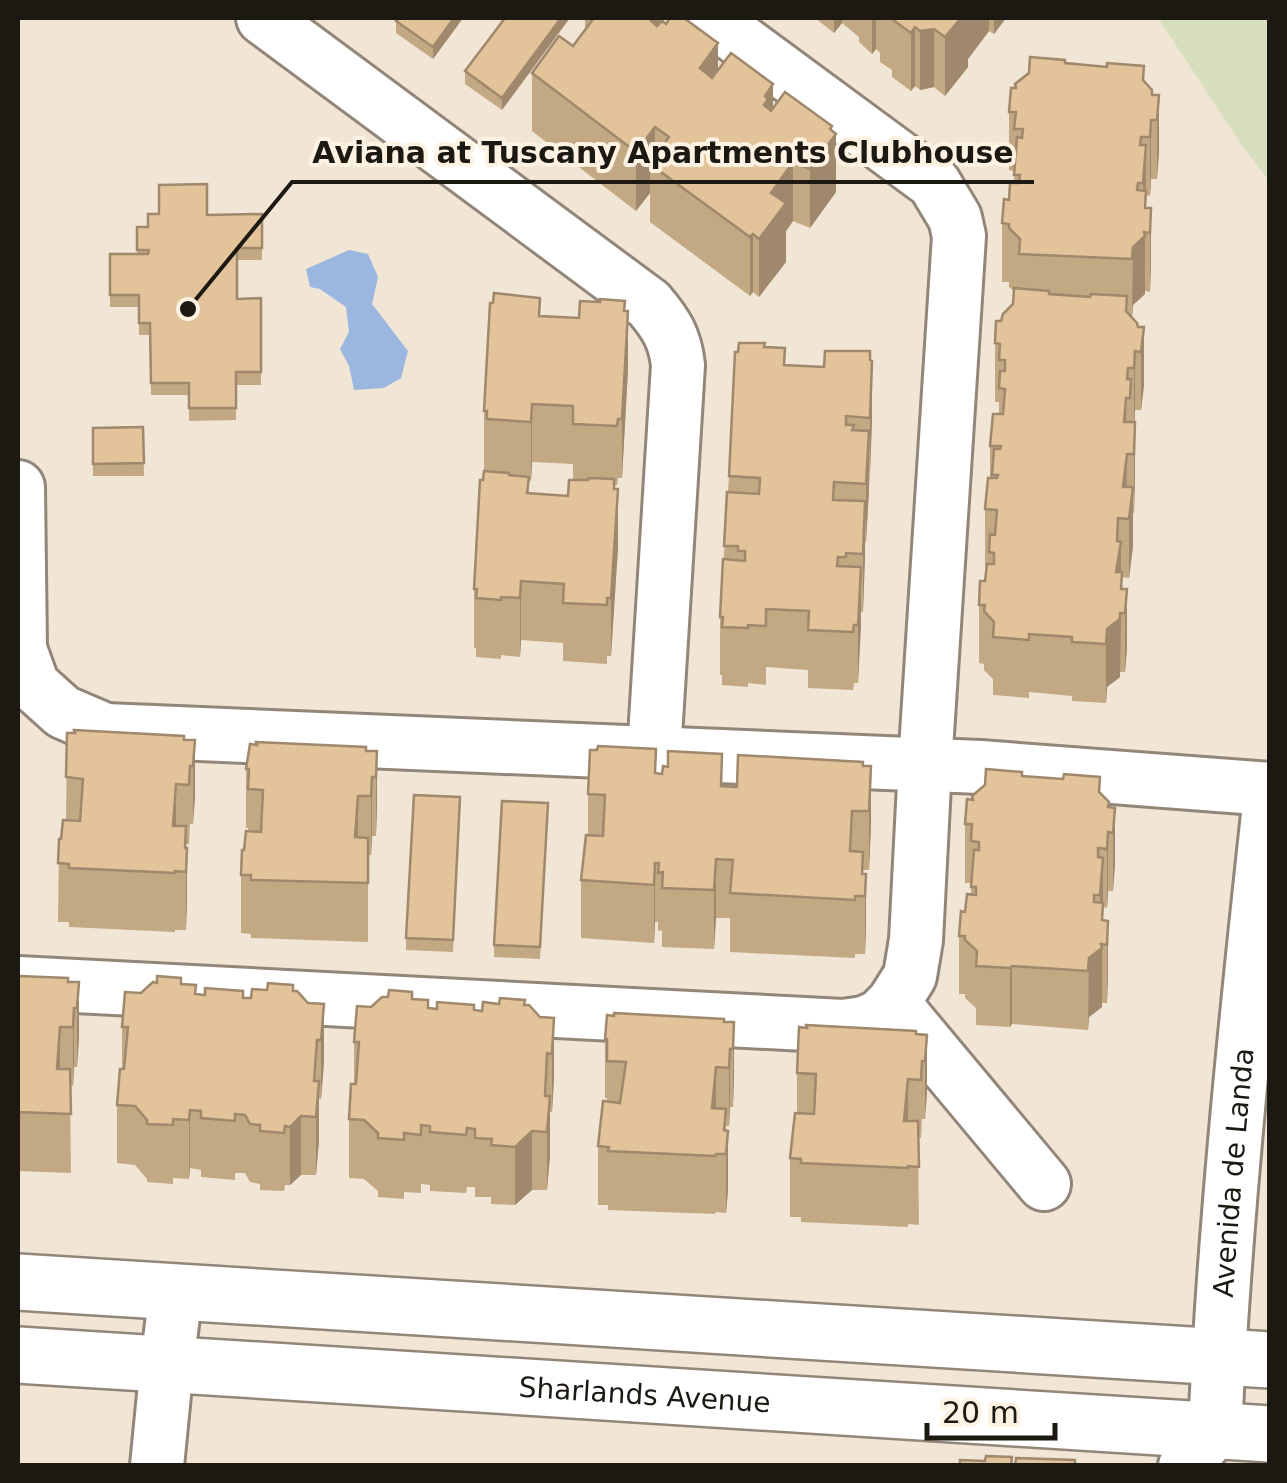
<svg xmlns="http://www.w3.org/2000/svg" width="1287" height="1483" font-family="'DejaVu Sans',sans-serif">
<rect width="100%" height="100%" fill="#f1e5d6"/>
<!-- green -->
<path fill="#d7debd" d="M 1158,18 L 1269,18 L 1269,181 L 1244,148 Z"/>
<!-- water -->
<path fill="#9bb7df" d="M 349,250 L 368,254 L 378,277 L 372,304 L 408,351 L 401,378 L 384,388 L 354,390 L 349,366 L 340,349 L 349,332 L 346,307 L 320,289 L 310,287 L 306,269 Z"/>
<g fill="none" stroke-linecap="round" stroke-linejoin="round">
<!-- minor casing -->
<g stroke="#928679" stroke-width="58">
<g id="minor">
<path d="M 263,18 L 649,304 C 666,324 675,338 678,365 L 654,753"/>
<path d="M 18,487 L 20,649 L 33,685 L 63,712 L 105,730 L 980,767 L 1270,789"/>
<path d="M 18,983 L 843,1026 L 864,1023 L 880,1016 L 893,1003 L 910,976 L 916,940 L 925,765 L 959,236 L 955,218 L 934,183 L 710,18"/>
<path d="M 893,1003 L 1044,1184"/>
<path id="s1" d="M 1215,1430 C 1225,1218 1247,1007 1270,796"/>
<path d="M 157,1466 L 167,1364 L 176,1292"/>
<path d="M 1185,1466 L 1215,1430"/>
</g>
</g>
<!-- major casing -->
<g stroke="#928679" stroke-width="60">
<g id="major">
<path d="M 18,1282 L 1270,1360"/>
<path id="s2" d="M 18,1355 L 1270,1434"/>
</g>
</g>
<!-- minor -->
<use href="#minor" stroke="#fff" stroke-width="52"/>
<!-- major -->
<use href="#major" stroke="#fff" stroke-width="55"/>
</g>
<!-- wall -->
<g fill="#c3a884" fill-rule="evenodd">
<path d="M 463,18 L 433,59 L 396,33 L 396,21 Z"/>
<path d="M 505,18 L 502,110 L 465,84 L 465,71 Z"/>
<path d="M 585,18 L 664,18 L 664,23 L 718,69 L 773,108 L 832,131 L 836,192 L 810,228 L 793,221 L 786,231 L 786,262 L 759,297 L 753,292 L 750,296 L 650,222 L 650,193 L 636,211 L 532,131 L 532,73 L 573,46 L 585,30 Z"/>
<path d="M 815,18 L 1006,18 L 994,34 L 989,31 L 968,59 L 968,67 L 945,96 L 934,87 L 920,90 L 915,86 L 911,91 L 892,77 L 892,70 L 880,62 L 880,53 L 876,49 L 872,54 L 859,42 L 859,37 L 842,23 L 834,33 Z"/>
<path d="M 1065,63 L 1144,81 L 1152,95 L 1159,95 L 1157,179 L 1151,179 L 1150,196 L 1146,195 L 1146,208 L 1151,208 L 1150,292 L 1145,291 L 1145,294 L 1133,305 L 1132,317 L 1138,327 L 1144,327 L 1144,385 L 1141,410 L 1135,410 L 1134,513 L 1133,513 L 1133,546 L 1129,578 L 1122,577 L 1122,589 L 1127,589 L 1127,648 L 1125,672 L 1120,672 L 1120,677 L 1107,687 L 1106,703 L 1072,701 L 1072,696 L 1029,692 L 1029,698 L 993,695 L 993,679 L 984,670 L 984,664 L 979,663 L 979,605 L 987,568 L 985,567 L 985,509 L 990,478 L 990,446 L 999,414 L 999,402 L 995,402 L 995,343 L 1001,321 L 1013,304 L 1014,291 L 1009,287 L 1009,282 L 1002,282 L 1002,223 L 1014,183 L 1014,171 L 1009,170 L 1009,112 L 1015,84 Z"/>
<path d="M 262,214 L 262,260 L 237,260 L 237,299 L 261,298 L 261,385 L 236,385 L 236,420 L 189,421 L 189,395 L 151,395 L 150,335 L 139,335 L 139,307 L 110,307 L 110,254 L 137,254 L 137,227 L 148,227 L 207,215 Z"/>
<path d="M 625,311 L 628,369 L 622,478 L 618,478 L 617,485 L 614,485 L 618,547 L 611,656 L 607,656 L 607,664 L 563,661 L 563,643 L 521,640 L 520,657 L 501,655 L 501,659 L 476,657 L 476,648 L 474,648 L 474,589 L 483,480 L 487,471 L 484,470 L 484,411 L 540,316 L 579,318 ZM 532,462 L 573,464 L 573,480 L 568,496 L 529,493 L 529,480 L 531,481 Z"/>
<path d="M 765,347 L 785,365 L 824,367 L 870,360 L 872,420 L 869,490 L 866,542 L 865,542 L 863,612 L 861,612 L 858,683 L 854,683 L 853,690 L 808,688 L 808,670 L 766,667 L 766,685 L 748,683 L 748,687 L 722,685 L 722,675 L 720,675 L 720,617 L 729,476 Z"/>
<path d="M 143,427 L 144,476 L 93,476 L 93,428 Z"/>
<path d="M 67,733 L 195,740 L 193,824 L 190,824 L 189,844 L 186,844 L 186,930 L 175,930 L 175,932 L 69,927 L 69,922 L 58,922 L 59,839 L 61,839 L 66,820 Z"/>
<path d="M 366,751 L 377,751 L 376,836 L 372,836 L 371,855 L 368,855 L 368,942 L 251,938 L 251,934 L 241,933 L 241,875 L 248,831 L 248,828 L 246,828 L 246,769 Z"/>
<path d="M 863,762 L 871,824 L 869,870 L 863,870 L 863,874 L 866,874 L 865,954 L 855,954 L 855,958 L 730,952 L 730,918 L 716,918 L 714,949 L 662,947 L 662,930 L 658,931 L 658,922 L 655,922 L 654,943 L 581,938 L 581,880 L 588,835 L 588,794 L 656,773 L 722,786 L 737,787 Z"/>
<path d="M 1022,776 L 1100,793 L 1109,807 L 1115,808 L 1113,891 L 1108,891 L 1107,908 L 1103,907 L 1103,920 L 1108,921 L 1107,1003 L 1102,1003 L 1102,1007 L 1089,1017 L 1088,1030 L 1012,1024 L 1010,1027 L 976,1025 L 976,1008 L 965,998 L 965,994 L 959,994 L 959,936 L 971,895 L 971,883 L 965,883 L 965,824 L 972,796 Z"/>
<path d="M 548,803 L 540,959 L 494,957 L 494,945 Z"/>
<path d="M 460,810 L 453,952 L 406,950 L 406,938 Z"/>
<path d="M 18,976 L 79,982 L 77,1067 L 74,1067 L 73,1086 L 70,1086 L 71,1173 L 18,1171 Z"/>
<path d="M 181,984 L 196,994 L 251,998 L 293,991 L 308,1003 L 324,1004 L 324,1062 L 321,1099 L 319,1099 L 319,1140 L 316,1175 L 301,1175 L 290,1185 L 285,1185 L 284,1191 L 260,1190 L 260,1184 L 250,1182 L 245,1173 L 235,1173 L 235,1180 L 201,1177 L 201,1170 L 190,1168 L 189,1179 L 173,1178 L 173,1184 L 147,1182 L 147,1179 L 135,1165 L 117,1163 L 117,1105 L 122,1069 L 122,1027 L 141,993 Z"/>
<path d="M 412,999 L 428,1008 L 437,1009 L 482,1011 L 525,1005 L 540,1017 L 554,1018 L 554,1077 L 552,1112 L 550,1112 L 550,1155 L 547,1190 L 532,1190 L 515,1205 L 491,1204 L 491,1197 L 475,1197 L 475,1187 L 467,1187 L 466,1193 L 430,1191 L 430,1185 L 421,1184 L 421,1193 L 404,1192 L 404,1199 L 378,1197 L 378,1191 L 364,1179 L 349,1178 L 349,1119 L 354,1084 L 354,1042 L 371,1007 Z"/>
<path d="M 724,1022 L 734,1022 L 733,1107 L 730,1107 L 729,1126 L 726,1126 L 728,1190 L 726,1213 L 716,1212 L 715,1214 L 608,1210 L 608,1205 L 598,1205 L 598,1146 L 607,1102 L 607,1098 L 605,1098 L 605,1039 Z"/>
<path d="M 916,1034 L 927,1035 L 925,1119 L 922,1119 L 921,1138 L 918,1138 L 919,1225 L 908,1224 L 908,1227 L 801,1222 L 801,1217 L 790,1217 L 790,1158 L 797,1113 L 797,1073 Z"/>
</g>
<!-- shaded-wall -->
<g fill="#9f886c">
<path d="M 454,18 L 463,18 L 433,59 L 433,47 Z"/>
<path d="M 561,18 L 570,18 L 502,110 L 502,98 Z"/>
<path d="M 654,18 L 664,18 L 664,62 L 651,21 Z"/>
<path d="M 834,18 L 842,18 L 842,23 L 834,33 Z"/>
<path d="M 872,18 L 876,18 L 876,49 L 872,54 Z"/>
<path d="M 961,18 L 989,18 L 989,31 L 968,59 L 968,67 L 945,96 L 945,37 Z"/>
<path d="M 994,18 L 1006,18 L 994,34 Z"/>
<path d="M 915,27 L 915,86 L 911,91 L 911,33 Z"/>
<path d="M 934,29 L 934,87 L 920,90 L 920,31 Z"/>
<path d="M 718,43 L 718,101 L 700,68 Z"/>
<path d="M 773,84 L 773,142 L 764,164 L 765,96 Z"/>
<path d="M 1159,95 L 1159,154 L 1157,179 L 1157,120 Z"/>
<path d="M 1151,120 L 1151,179 L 1150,196 L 1150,137 Z"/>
<path d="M 832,126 L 832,140 L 836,134 L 836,192 L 810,228 L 810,169 Z"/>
<path d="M 655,127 L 655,168 L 650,164 L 650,193 L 636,211 L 636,152 Z"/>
<path d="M 1146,145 L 1146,233 L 1145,233 L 1143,238 L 1145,236 L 1145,294 L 1133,305 L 1132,317 L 1133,247 L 1143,238 L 1143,183 Z"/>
<path d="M 793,162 L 793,221 L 786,231 L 786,262 L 759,297 L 759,239 L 771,193 Z"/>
<path d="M 1151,208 L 1151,267 L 1150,292 L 1150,233 Z"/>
<path d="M 753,234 L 753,292 L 750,296 L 750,237 Z"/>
<path d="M 628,311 L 628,369 L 622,478 L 622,419 Z"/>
<path d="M 1144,327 L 1144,385 L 1141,410 L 1141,352 Z"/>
<path d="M 1135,351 L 1135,410 L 1134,427 L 1134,368 Z"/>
<path d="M 872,361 L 872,420 L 870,476 L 870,418 Z"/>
<path d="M 1126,398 L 1127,513 L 1123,519 L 1124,422 Z"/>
<path d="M 532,404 L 532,462 L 531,481 L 531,422 Z"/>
<path d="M 1135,422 L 1135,481 L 1134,513 L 1134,454 Z"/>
<path d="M 869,431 L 869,490 L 866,542 L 866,484 Z"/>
<path d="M 1133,487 L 1133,546 L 1129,578 L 1129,519 Z"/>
<path d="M 618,489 L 618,547 L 611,656 L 611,598 Z"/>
<path d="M 865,501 L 865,559 L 863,612 L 863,554 Z"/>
<path d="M 1118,518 L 1118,557 L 1121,542 L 1121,583 L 1122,572 L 1120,677 L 1107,687 L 1106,703 L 1106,644 Z"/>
<path d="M 861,567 L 861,626 L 858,683 L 858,625 Z"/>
<path d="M 521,581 L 521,640 L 520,657 L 520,598 Z"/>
<path d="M 1127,589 L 1127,648 L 1125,672 L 1125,613 Z"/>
<path d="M 195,740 L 195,798 L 193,824 L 193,766 Z"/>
<path d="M 377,751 L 377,810 L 376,836 L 376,777 Z"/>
<path d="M 871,766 L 871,824 L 869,870 L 869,811 Z"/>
<path d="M 372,777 L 372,836 L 371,855 L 371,796 Z"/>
<path d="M 176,784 L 176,843 L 173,826 Z"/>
<path d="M 358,796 L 358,854 L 355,837 Z"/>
<path d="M 1115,808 L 1115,866 L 1113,891 L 1113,833 Z"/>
<path d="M 1108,832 L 1108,891 L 1107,908 L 1107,849 Z"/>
<path d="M 187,848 L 187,907 L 186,930 L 186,872 Z"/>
<path d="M 1103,858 L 1103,944 L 1100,950 L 1102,948 L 1102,1007 L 1089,1017 L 1088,1030 L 1089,958 L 1100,950 L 1100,895 Z"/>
<path d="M 716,859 L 716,918 L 714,949 L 714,890 Z"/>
<path d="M 655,863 L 655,922 L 654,943 L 654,885 Z"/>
<path d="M 866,874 L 866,932 L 865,954 L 865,896 Z"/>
<path d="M 1108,921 L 1108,979 L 1107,1003 L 1107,945 Z"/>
<path d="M 1012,966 L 1012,1024 L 1010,1027 L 1010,968 Z"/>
<path d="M 79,982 L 79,1040 L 77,1067 L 77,1008 Z"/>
<path d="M 324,1004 L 324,1062 L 321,1099 L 321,1040 Z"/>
<path d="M 74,1008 L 74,1067 L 73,1086 L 73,1027 Z"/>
<path d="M 554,1018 L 554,1077 L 552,1112 L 552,1054 Z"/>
<path d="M 734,1022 L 734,1081 L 733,1107 L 733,1049 Z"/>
<path d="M 60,1027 L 60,1085 L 57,1069 Z"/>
<path d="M 927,1035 L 927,1094 L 925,1119 L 925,1061 Z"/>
<path d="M 730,1049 L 730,1107 L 729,1126 L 729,1068 Z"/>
<path d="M 716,1067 L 716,1126 L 712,1108 Z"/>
<path d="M 908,1079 L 908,1138 L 904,1121 Z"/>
<path d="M 319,1081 L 319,1140 L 316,1175 L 316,1117 Z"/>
<path d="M 550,1096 L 550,1155 L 547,1190 L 547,1132 Z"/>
<path d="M 190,1110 L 190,1168 L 189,1179 L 189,1120 Z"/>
<path d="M 301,1116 L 301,1175 L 290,1185 L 290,1127 Z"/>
<path d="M 532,1131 L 532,1190 L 515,1205 L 515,1147 Z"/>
<path d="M 728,1131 L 728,1190 L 726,1213 L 726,1154 Z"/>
</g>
<!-- building -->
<g fill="#e3c39a" stroke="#9f886c" stroke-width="2.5">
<path d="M 398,18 L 454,18 L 433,47 L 396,21 Z"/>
<path d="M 505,18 L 561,18 L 502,98 L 465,71 Z"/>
<path d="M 594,18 L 654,18 L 651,21 L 657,26 L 662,21 L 666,24 L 670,18 L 684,18 L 718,43 L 700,68 L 712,78 L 731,53 L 773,84 L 765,96 L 768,99 L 764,105 L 771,111 L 785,92 L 832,126 L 830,129 L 836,134 L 810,169 L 793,162 L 771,193 L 786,203 L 759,239 L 753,234 L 750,237 L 650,164 L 669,137 L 655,127 L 636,152 L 532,73 L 559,36 L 573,46 Z"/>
<path d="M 893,18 L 961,18 L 945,37 L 934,29 L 920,31 L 915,27 L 911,33 L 892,19 Z"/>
<path d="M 1030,57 L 1065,60 L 1065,63 L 1107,67 L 1107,63 L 1144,66 L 1143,80 L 1152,90 L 1152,95 L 1159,95 L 1157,120 L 1151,120 L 1150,137 L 1141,137 L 1140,145 L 1146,145 L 1143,183 L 1138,183 L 1137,190 L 1146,191 L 1145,208 L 1151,208 L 1150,233 L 1144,232 L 1145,236 L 1133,247 L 1132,259 L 1019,254 L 1020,239 L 1009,228 L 1009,224 L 1002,223 L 1004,199 L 1009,200 L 1010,183 L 1019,183 L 1020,175 L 1014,175 L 1017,137 L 1022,138 L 1023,129 L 1014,129 L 1016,112 L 1009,112 L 1011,88 L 1016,88 L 1015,84 L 1029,73 Z"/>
<path d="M 207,184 L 207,215 L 262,214 L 262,248 L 237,248 L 237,299 L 261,298 L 261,372 L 236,372 L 236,408 L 189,408 L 189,383 L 151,383 L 150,323 L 139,323 L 139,295 L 110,295 L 110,254 L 148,254 L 149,250 L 137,250 L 137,227 L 148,227 L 148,214 L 159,214 L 159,185 Z"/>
<path d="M 1014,288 L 1049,291 L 1049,294 L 1090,297 L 1091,294 L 1127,296 L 1126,311 L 1137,323 L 1138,327 L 1144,327 L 1141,352 L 1135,351 L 1134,368 L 1128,368 L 1127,379 L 1131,379 L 1130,398 L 1126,398 L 1124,422 L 1135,422 L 1134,454 L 1127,454 L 1123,487 L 1133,487 L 1129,519 L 1118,518 L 1117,541 L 1121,542 L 1116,572 L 1122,572 L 1121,589 L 1127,589 L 1125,613 L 1120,613 L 1120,619 L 1107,629 L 1106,644 L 1072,642 L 1072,637 L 1029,634 L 1029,640 L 993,637 L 994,622 L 984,611 L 985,605 L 979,605 L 980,581 L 985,581 L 987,564 L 994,564 L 994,553 L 989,552 L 990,534 L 995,535 L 997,510 L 985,509 L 988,478 L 997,478 L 998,475 L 992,475 L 994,449 L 1000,449 L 1001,446 L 990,446 L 993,414 L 1003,414 L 1005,389 L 999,388 L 1000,371 L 1005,371 L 1005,360 L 999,360 L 1000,344 L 995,343 L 996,321 L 1001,321 L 1003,314 L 1013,304 Z"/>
<path d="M 494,293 L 540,298 L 539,316 L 579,318 L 580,301 L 600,302 L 600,299 L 625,301 L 624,311 L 628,311 L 622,419 L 618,419 L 617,426 L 573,424 L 573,406 L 532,404 L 531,422 L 487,419 L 487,411 L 484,411 L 490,303 L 493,303 Z"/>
<path d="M 739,343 L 765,343 L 764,347 L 785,348 L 784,365 L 824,367 L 825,351 L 870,351 L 870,360 L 872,361 L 870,418 L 846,416 L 846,425 L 854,425 L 852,430 L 869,431 L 866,484 L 834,482 L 833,500 L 865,501 L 863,554 L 846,553 L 846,557 L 838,557 L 837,566 L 861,567 L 858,625 L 854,625 L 853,632 L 808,630 L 809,611 L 766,609 L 766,626 L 748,625 L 748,628 L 722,627 L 723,617 L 720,617 L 723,559 L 745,561 L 745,551 L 738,551 L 738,546 L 724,546 L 727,492 L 759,494 L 760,478 L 729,476 L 735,352 L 738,352 Z"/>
<path d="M 143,427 L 144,463 L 93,464 L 93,428 Z"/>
<path d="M 484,471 L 509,473 L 509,475 L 529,477 L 527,493 L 568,496 L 569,480 L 588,480 L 589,478 L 614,479 L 614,489 L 618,489 L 611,598 L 607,598 L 607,605 L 563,603 L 564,584 L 521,581 L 520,598 L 501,597 L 501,600 L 476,598 L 477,589 L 474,589 L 480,480 L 483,480 Z"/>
<path d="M 74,730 L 184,736 L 184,740 L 195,740 L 193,766 L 190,766 L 189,785 L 176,784 L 173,826 L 186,826 L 185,848 L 187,848 L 186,872 L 175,871 L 175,873 L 69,868 L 69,864 L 58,863 L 59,839 L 61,839 L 63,820 L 80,821 L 83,779 L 66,777 L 67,733 L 75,733 Z"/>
<path d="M 256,742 L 366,747 L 366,751 L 377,751 L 376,777 L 372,777 L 371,796 L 358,796 L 355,837 L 368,838 L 368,883 L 251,880 L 251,875 L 241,875 L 242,850 L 244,850 L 246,831 L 261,832 L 263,790 L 248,789 L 249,769 L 246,769 L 250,744 L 257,745 Z"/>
<path d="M 598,746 L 656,749 L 655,773 L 662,774 L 663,766 L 668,767 L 668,751 L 722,754 L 721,786 L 737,787 L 738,755 L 863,762 L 863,766 L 871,766 L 869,811 L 852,811 L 850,851 L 863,852 L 862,874 L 866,874 L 865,896 L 855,896 L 855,900 L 730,893 L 733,860 L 716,859 L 714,890 L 662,888 L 663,872 L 658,873 L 659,863 L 655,863 L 654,885 L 581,880 L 586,835 L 603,836 L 605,795 L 588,794 L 590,750 L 597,750 Z"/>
<path d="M 986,769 L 1022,772 L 1022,776 L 1063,779 L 1064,774 L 1100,777 L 1099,792 L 1109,802 L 1108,807 L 1115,808 L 1113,833 L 1108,832 L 1107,849 L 1098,848 L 1098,857 L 1103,858 L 1100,895 L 1094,895 L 1094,902 L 1103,903 L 1102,920 L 1108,921 L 1107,945 L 1101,944 L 1102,948 L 1089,958 L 1088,971 L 1012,966 L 1010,968 L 976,966 L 977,951 L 965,940 L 965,936 L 959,936 L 961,911 L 965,912 L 967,894 L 976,895 L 976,887 L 971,887 L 974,850 L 979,850 L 979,842 L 971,841 L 972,824 L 965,824 L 967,799 L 973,800 L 972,796 L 985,785 Z"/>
<path d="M 414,795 L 460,797 L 453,940 L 406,938 Z"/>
<path d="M 502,801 L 548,803 L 540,947 L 494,945 Z"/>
<path d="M 18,976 L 68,978 L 68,982 L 79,982 L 77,1008 L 74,1008 L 73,1027 L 60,1027 L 57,1069 L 70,1069 L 71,1114 L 18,1112 Z"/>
<path d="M 157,976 L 181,978 L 181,984 L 196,985 L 195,994 L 205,995 L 205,988 L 243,991 L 243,998 L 251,998 L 252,989 L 267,990 L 268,983 L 293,985 L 293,991 L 297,991 L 308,1003 L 324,1004 L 321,1040 L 317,1040 L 314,1081 L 319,1081 L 316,1117 L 301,1116 L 290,1127 L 285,1126 L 284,1133 L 260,1131 L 260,1125 L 250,1124 L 245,1115 L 235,1114 L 235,1121 L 201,1118 L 201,1111 L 190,1110 L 189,1120 L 173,1119 L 173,1125 L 147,1124 L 147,1120 L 135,1106 L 117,1105 L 120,1069 L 124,1069 L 128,1027 L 122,1027 L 125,992 L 141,993 L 153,982 L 157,983 Z"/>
<path d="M 389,990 L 412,992 L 412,999 L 428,1000 L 428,1008 L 437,1009 L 437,1002 L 474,1005 L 474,1010 L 482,1011 L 483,1002 L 499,1004 L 500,998 L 525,1000 L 524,1005 L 529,1005 L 540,1017 L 554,1018 L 552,1054 L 547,1053 L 545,1096 L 550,1096 L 547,1132 L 532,1131 L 515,1147 L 491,1145 L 492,1139 L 475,1138 L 475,1129 L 467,1128 L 466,1135 L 430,1132 L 430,1126 L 421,1125 L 421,1135 L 404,1133 L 404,1140 L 378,1138 L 378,1133 L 364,1120 L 349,1119 L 351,1084 L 356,1084 L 359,1042 L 354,1042 L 357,1006 L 371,1007 L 382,997 L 388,997 Z"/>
<path d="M 614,1013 L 724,1019 L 724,1022 L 734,1022 L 733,1049 L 730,1049 L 729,1068 L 716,1067 L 712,1108 L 726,1109 L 724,1130 L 728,1131 L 726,1154 L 716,1154 L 715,1156 L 608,1151 L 609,1147 L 598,1146 L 603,1101 L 620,1103 L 626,1062 L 607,1061 L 607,1039 L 605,1039 L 607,1015 L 614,1016 Z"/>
<path d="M 806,1025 L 916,1031 L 916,1034 L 927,1035 L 925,1061 L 922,1061 L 921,1080 L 908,1079 L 904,1121 L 918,1121 L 919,1167 L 908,1166 L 908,1168 L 801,1163 L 801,1159 L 790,1158 L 795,1113 L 814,1114 L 816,1074 L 797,1073 L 799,1027 L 807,1028 Z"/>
<path d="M 986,1456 L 1012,1457 L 1011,1466 L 960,1466 L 960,1460 L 985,1461 Z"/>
<path d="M 1016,1458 L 1075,1460 L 1075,1466 L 1015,1466 Z"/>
</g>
<g text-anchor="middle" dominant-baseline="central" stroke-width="8" stroke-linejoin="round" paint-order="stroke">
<!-- street labels -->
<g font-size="28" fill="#1c1812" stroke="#fef2e3">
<text stroke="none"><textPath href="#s1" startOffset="258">Avenida de Landa</textPath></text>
<text stroke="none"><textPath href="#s2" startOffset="628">Sharlands Avenue</textPath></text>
</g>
</g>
<!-- callouts -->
<path fill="none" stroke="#1c1812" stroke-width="4" d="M188 309L292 182H1034"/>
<circle fill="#1c1812" stroke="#fef2e3" stroke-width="4" cx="188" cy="309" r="10"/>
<g font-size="30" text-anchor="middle" font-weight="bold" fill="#1c1812" stroke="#fef2e3" stroke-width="8" stroke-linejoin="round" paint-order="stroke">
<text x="663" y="163">Aviana at Tuscany Apartments Clubhouse</text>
</g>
<!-- border -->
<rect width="1287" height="1483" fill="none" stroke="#1c1812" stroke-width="40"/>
<!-- scale -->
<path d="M927 1423v15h128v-15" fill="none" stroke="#1c1812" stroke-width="5"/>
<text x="942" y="1423" font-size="30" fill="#1c1812" stroke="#fef2e3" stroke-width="8" paint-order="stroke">20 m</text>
</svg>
